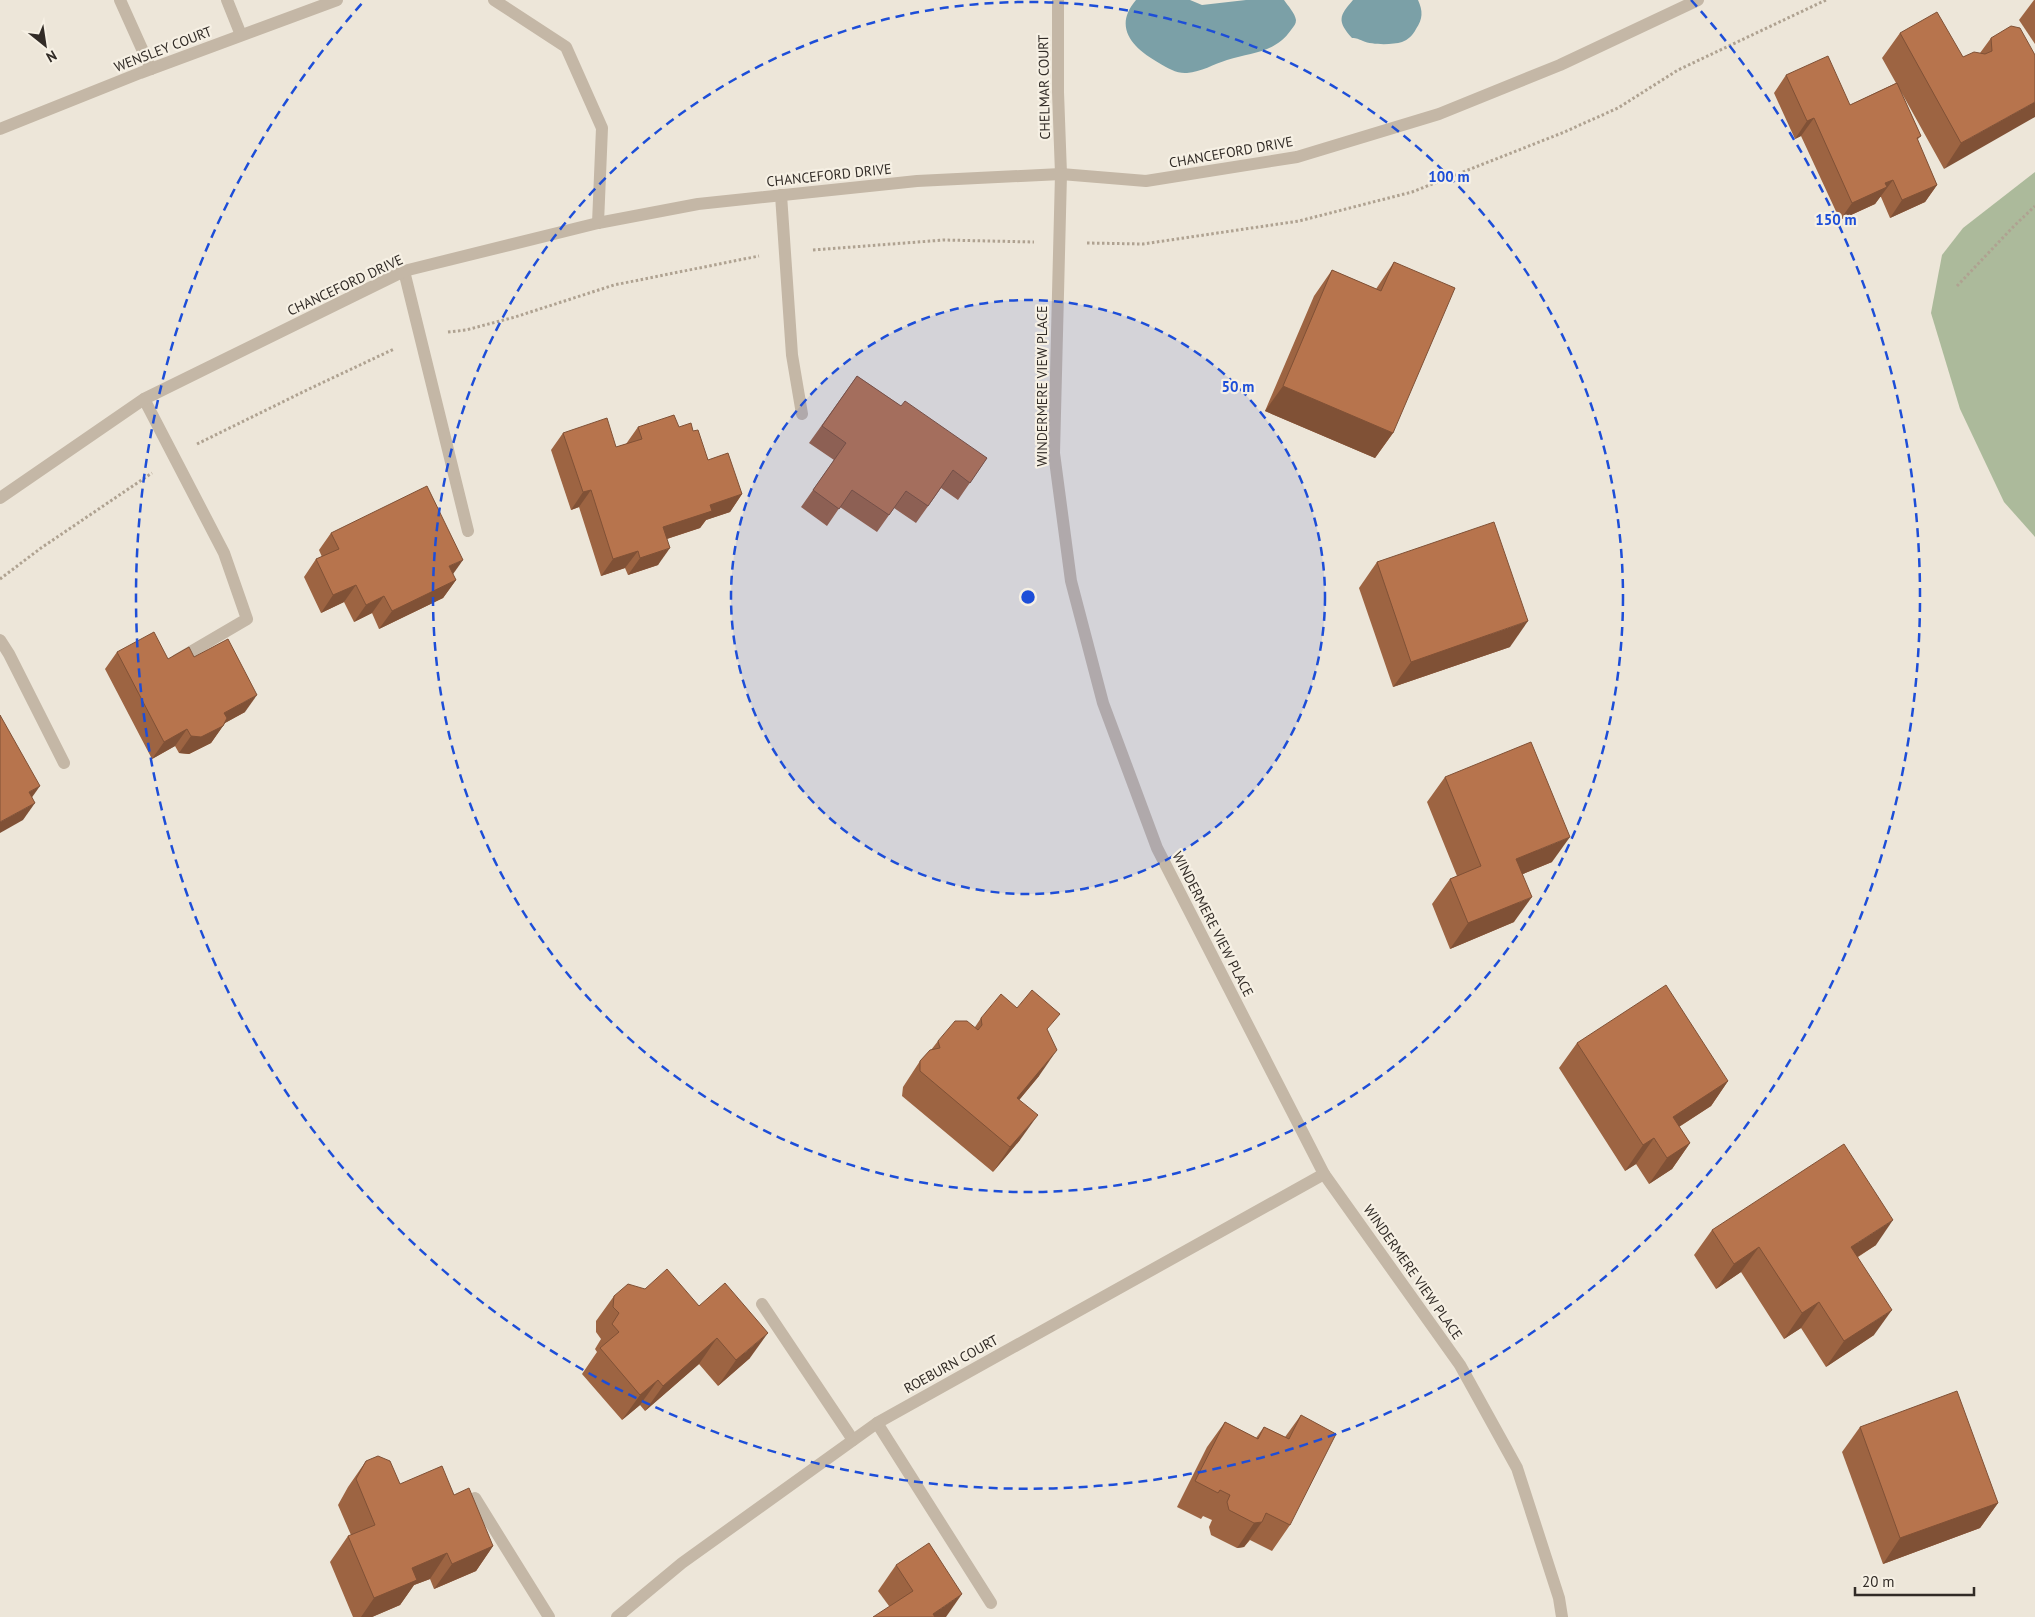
<svg xmlns="http://www.w3.org/2000/svg" width="2035" height="1617" font-family="'PT Sans',sans-serif">
<rect width="100%" height="100%" fill="#ede6d9"/>
<!-- green -->
<path fill="#acba9b" d="M 2035,172 L 2035,537 L 2004,502 L 1960,409 L 1931,313 L 1942,255 L 1963,228 Z"/>
<!-- water -->
<g fill="#7ba0a7">
<path d="M 1136,0 L 1190,0 L 1202,5 L 1246,0 L 1284,0 C 1288,6 1295,13 1296,20 C 1296,24 1294,26 1291,30 C 1275,53 1252,52 1227,60 C 1214,64 1201,72 1187,73 C 1178,74 1167,68 1159,63 C 1134,49 1112,28 1136,0 Z"/>
<path d="M 1353,0 L 1418,0 C 1423,11 1423,19 1416,29 C 1413,35 1408,40 1402,42 C 1392,45 1372,45 1363,41 C 1358,39 1357,38 1352,38 C 1337,21 1339,16 1353,0 Z"/>
</g>
<g fill="none" stroke-linecap="round" stroke-linejoin="round">
<!-- path -->
<g stroke="#afa291" stroke-width="3" stroke-dasharray="2.5 2.5" stroke-linecap="butt">
<path d="M 1087,243 L 1143,244 L 1299,221 L 1412,192 L 1562,133 L 1618,108 L 1678,70 L 1826,0"/>
<path d="M 813,250 L 944,240 L 1034,242"/>
<path d="M 1957,286 L 2014,226 L 2035,206"/>
<path d="M 448,332 L 466,330 L 515,317 L 614,285 L 759,256"/>
<path d="M 197,444 L 309,389 L 394,349"/>
<path d="M 0,579 L 41,548 L 152,473"/>
</g>
<!-- service -->
<g stroke="#c4b7a6" stroke-width="12">
<path d="M 120,0 L 151,69"/>
<path d="M 227,0 L 241,35"/>
<path d="M 781,195 L 792,355 L 802,414"/>
<path d="M 404,271 L 468,531"/>
<path d="M 144,399 L 224,553 L 247,619 L 177,660"/>
<path d="M 0,640 L 9,654 L 64,763"/>
<path d="M 762,1304 L 853,1440"/>
<path d="M 877,1423 L 991,1603"/>
<path d="M 475,1498 L 549,1617"/>
</g>
<!-- minor -->
<g stroke="#c4b7a6" stroke-width="12">
<path d="M 494,0 L 566,47 L 602,128 L 598,223"/>
<path d="M 1058,0 L 1058,92 L 1061,174 L 1054,453 L 1071,581 L 1103,703 L 1157,848 L 1324,1174 L 1460,1365 L 1517,1468 L 1559,1598 L 1562,1617"/>
<path d="M 0,129 L 140,73 L 337,0"/>
<path d="M 617,1617 L 682,1563 L 877,1423 L 1324,1174"/>
</g>
<!-- tertiary -->
<path stroke="#c4b7a6" stroke-width="12" d="M 0,498 L 144,399 L 404,271 L 598,223 L 698,204 L 917,181 L 1061,174 L 1146,181 L 1297,157 L 1439,114 L 1560,65 L 1698,0"/>
</g>
<!-- wall -->
<g fill="#9d6442">
<path d="M 2034,0 L 2035,0 L 2035,44 L 2019,20 Z"/>
<path d="M 1900,33 L 1963,57 L 1980,53 L 1991,38 L 2035,55 L 1944,169 L 1899,88 L 1921,136 L 1917,140 L 1937,185 L 1925,202 L 1890,218 L 1881,197 L 1880,197 L 1875,204 L 1840,220 L 1801,136 L 1795,139 L 1774,93 L 1786,75 L 1850,105 L 1896,83 L 1882,58 Z"/>
<path d="M 1394,262 L 1393,433 L 1375,458 L 1265,411 L 1314,296 L 1332,270 L 1376,289 Z"/>
<path d="M 857,376 L 901,406 L 987,458 L 958,500 L 941,488 L 916,523 L 894,508 L 877,532 L 840,507 L 827,526 L 801,507 L 834,460 L 809,443 Z"/>
<path d="M 638,427 L 679,427 L 693,431 L 708,460 L 742,494 L 730,512 L 706,520 L 700,528 L 667,539 L 658,565 L 628,575 L 625,568 L 601,576 L 579,507 L 571,510 L 551,450 L 563,433 L 616,447 L 626,444 Z"/>
<path d="M 331,533 L 452,574 L 456,580 L 443,598 L 379,629 L 372,613 L 354,622 L 344,602 L 321,613 L 304,577 L 316,559 L 322,557 L 319,550 Z"/>
<path d="M 1377,562 L 1510,647 L 1393,687 L 1359,588 Z"/>
<path d="M 117,652 L 168,659 L 194,657 L 245,712 L 225,723 L 211,743 L 189,754 L 179,753 L 175,746 L 152,759 L 105,669 Z"/>
<path d="M 1445,777 L 1552,862 L 1523,874 L 1514,922 L 1450,949 L 1432,904 L 1450,879 L 1457,876 L 1427,802 Z"/>
<path d="M 1017,1008 L 1048,1031 L 1039,1076 L 1019,1100 L 1020,1140 L 993,1172 L 902,1096 L 903,1087 L 920,1061 L 931,1050 L 938,1041 L 975,1027 L 981,1018 Z"/>
<path d="M 1577,1043 L 1728,1081 L 1711,1106 L 1679,1127 L 1690,1143 L 1672,1169 L 1649,1184 L 1636,1164 L 1625,1171 L 1559,1068 Z"/>
<path d="M 1712,1230 L 1876,1245 L 1858,1257 L 1874,1335 L 1826,1367 L 1801,1328 L 1784,1339 L 1741,1272 L 1716,1289 L 1694,1255 Z"/>
<path d="M 614,1296 L 699,1306 L 750,1358 L 718,1386 L 699,1364 L 645,1411 L 640,1405 L 622,1420 L 582,1374 L 597,1352 L 595,1349 L 601,1339 L 596,1332 L 596,1321 Z"/>
<path d="M 1301,1415 L 1290,1525 L 1272,1551 L 1250,1540 L 1244,1547 L 1237,1548 L 1211,1535 L 1209,1527 L 1212,1520 L 1203,1516 L 1201,1519 L 1177,1507 L 1207,1447 L 1225,1422 L 1256,1438 L 1264,1427 L 1285,1437 Z"/>
<path d="M 1860,1427 L 1998,1503 L 1980,1528 L 1883,1564 L 1842,1452 Z"/>
<path d="M 366,1461 L 400,1484 L 454,1495 L 493,1546 L 476,1571 L 434,1589 L 430,1579 L 414,1585 L 400,1605 L 372,1617 L 353,1617 L 330,1562 L 348,1536 L 351,1535 L 338,1505 L 348,1487 Z"/>
<path d="M 896,1565 L 946,1617 L 889,1606 L 878,1591 Z"/>
</g>
<!-- shaded-wall -->
<g fill="#805136">
<path d="M 2035,102 L 2035,117 L 1944,169 L 1961,143 Z"/>
<path d="M 1814,118 L 1801,136 L 1795,139 L 1807,121 Z"/>
<path d="M 1893,180 L 1875,204 L 1840,220 L 1852,203 L 1885,183 Z"/>
<path d="M 1937,185 L 1925,202 L 1890,218 L 1902,200 Z"/>
<path d="M 1283,386 L 1393,433 L 1375,458 L 1265,411 Z"/>
<path d="M 591,490 L 579,507 L 571,510 L 583,492 Z"/>
<path d="M 742,494 L 730,512 L 706,520 L 700,528 L 651,544 L 663,527 L 710,505 Z"/>
<path d="M 670,548 L 658,565 L 628,575 L 640,558 Z"/>
<path d="M 638,551 L 625,568 L 601,576 L 613,559 Z"/>
<path d="M 463,560 L 451,577 L 449,566 Z"/>
<path d="M 456,580 L 443,598 L 379,629 L 392,611 Z"/>
<path d="M 356,585 L 344,602 L 321,613 L 333,595 Z"/>
<path d="M 384,596 L 372,613 L 354,622 L 366,605 Z"/>
<path d="M 1528,621 L 1510,647 L 1393,687 L 1411,662 Z"/>
<path d="M 257,695 L 245,712 L 212,730 L 224,713 Z"/>
<path d="M 223,726 L 211,743 L 189,754 L 179,753 L 191,736 Z"/>
<path d="M 187,729 L 175,746 L 152,759 L 164,742 Z"/>
<path d="M 40,786 L 28,803 L 29,792 Z"/>
<path d="M 35,803 L 23,820 L 0,833 L 0,822 Z"/>
<path d="M 1570,837 L 1552,862 L 1499,884 L 1516,859 Z"/>
<path d="M 1532,897 L 1514,922 L 1450,949 L 1468,923 Z"/>
<path d="M 1057,1050 L 1039,1076 L 1000,1123 L 1017,1098 Z"/>
<path d="M 1728,1081 L 1711,1106 L 1655,1142 L 1673,1117 Z"/>
<path d="M 1038,1115 L 1020,1140 L 993,1172 L 1010,1147 Z"/>
<path d="M 1654,1138 L 1636,1164 L 1625,1171 L 1643,1145 Z"/>
<path d="M 1690,1143 L 1672,1169 L 1649,1184 L 1667,1158 Z"/>
<path d="M 1893,1220 L 1876,1245 L 1833,1272 L 1851,1247 Z"/>
<path d="M 1759,1247 L 1741,1272 L 1716,1289 L 1734,1264 Z"/>
<path d="M 1819,1302 L 1801,1328 L 1784,1339 L 1802,1313 Z"/>
<path d="M 1892,1310 L 1874,1335 L 1826,1367 L 1844,1341 Z"/>
<path d="M 768,1333 L 750,1358 L 718,1386 L 736,1360 Z"/>
<path d="M 717,1338 L 699,1364 L 645,1411 L 663,1386 Z"/>
<path d="M 658,1380 L 640,1405 L 622,1420 L 640,1395 Z"/>
<path d="M 1998,1503 L 1980,1528 L 1883,1564 L 1900,1538 Z"/>
<path d="M 1262,1522 L 1244,1547 L 1237,1548 L 1254,1523 Z"/>
<path d="M 493,1546 L 476,1571 L 434,1589 L 452,1564 Z"/>
<path d="M 447,1553 L 430,1579 L 414,1585 L 400,1605 L 372,1617 L 361,1617 L 374,1598 L 412,1568 Z"/>
<path d="M 962,1594 L 946,1617 L 931,1617 L 933,1614 Z"/>
</g>
<!-- building -->
<g fill="#b7744d" stroke="#805136">
<path d="M 1937,12 L 1963,57 L 1974,52 L 1985,54 L 1992,51 L 1991,38 L 2011,26 L 2020,28 L 2035,55 L 2035,102 L 1961,143 L 1900,33 Z"/>
<path d="M 1828,56 L 1850,105 L 1897,83 L 1921,136 L 1917,138 L 1937,185 L 1902,200 L 1893,180 L 1885,183 L 1887,187 L 1852,203 L 1814,118 L 1807,121 L 1786,75 Z"/>
<path d="M 1394,262 L 1455,288 L 1393,433 L 1283,386 L 1332,270 L 1381,291 Z"/>
<path d="M 857,376 L 901,406 L 905,401 L 987,458 L 970,483 L 953,470 L 928,506 L 906,491 L 889,515 L 852,490 L 839,509 L 813,490 L 846,443 L 822,426 Z"/>
<path d="M 674,415 L 679,427 L 691,423 L 693,431 L 698,430 L 708,460 L 728,453 L 742,494 L 710,505 L 712,511 L 663,527 L 670,548 L 640,558 L 638,551 L 613,559 L 591,490 L 583,492 L 563,433 L 607,418 L 616,447 L 642,439 L 638,427 Z"/>
<path d="M 427,486 L 463,560 L 449,566 L 456,580 L 392,611 L 384,596 L 366,605 L 356,585 L 333,595 L 316,559 L 339,549 L 331,533 Z"/>
<path d="M 1494,522 L 1528,621 L 1411,662 L 1377,562 Z"/>
<path d="M 154,632 L 168,659 L 189,647 L 194,657 L 228,639 L 257,695 L 224,713 L 227,718 L 223,726 L 201,737 L 191,736 L 187,729 L 164,742 L 117,652 Z"/>
<path d="M 0,715 L 40,786 L 29,792 L 35,803 L 0,822 Z"/>
<path d="M 1531,742 L 1570,837 L 1516,859 L 1532,897 L 1468,923 L 1450,879 L 1481,866 L 1445,777 Z"/>
<path d="M 1666,985 L 1728,1081 L 1673,1117 L 1690,1143 L 1667,1158 L 1654,1138 L 1643,1145 L 1577,1043 Z"/>
<path d="M 1032,990 L 1060,1014 L 1047,1029 L 1057,1050 L 1017,1098 L 1038,1115 L 1010,1147 L 920,1071 L 920,1061 L 930,1050 L 940,1048 L 938,1041 L 955,1021 L 967,1021 L 978,1030 L 982,1025 L 981,1018 L 1001,994 L 1017,1008 Z"/>
<path d="M 1844,1144 L 1893,1220 L 1851,1247 L 1892,1310 L 1844,1341 L 1819,1302 L 1802,1313 L 1759,1247 L 1734,1264 L 1712,1230 Z"/>
<path d="M 667,1269 L 699,1306 L 725,1283 L 768,1333 L 736,1360 L 717,1338 L 663,1386 L 658,1380 L 640,1395 L 600,1348 L 619,1332 L 612,1324 L 619,1313 L 613,1307 L 614,1296 L 628,1284 L 645,1289 Z"/>
<path d="M 1957,1391 L 1998,1503 L 1900,1538 L 1860,1427 Z"/>
<path d="M 1301,1415 L 1336,1434 L 1290,1525 L 1266,1513 L 1262,1522 L 1254,1523 L 1229,1510 L 1227,1502 L 1230,1495 L 1220,1490 L 1218,1493 L 1195,1481 L 1225,1422 L 1258,1439 L 1264,1427 L 1289,1439 Z"/>
<path d="M 378,1456 L 390,1461 L 400,1484 L 442,1466 L 454,1495 L 469,1488 L 493,1546 L 452,1564 L 447,1553 L 412,1568 L 417,1580 L 374,1598 L 348,1536 L 375,1525 L 356,1479 L 366,1461 Z"/>
<path d="M 929,1543 L 962,1594 L 933,1614 L 935,1617 L 873,1617 L 913,1591 L 896,1565 Z"/>
</g>
<!-- distance rings -->
<circle cx="1028" cy="597" r="297" fill="#1d4ed8" fill-opacity=".12"/>
<g fill="none" stroke="#1d4ed8" stroke-width="2.5" stroke-dasharray="9 6">
<circle cx="1028" cy="597" r="297"/>
<circle cx="1028" cy="597" r="595"/>
<path d="M1691 0A892 892 0 1 1 365 0"/>
</g>
<g text-anchor="middle" dominant-baseline="central" stroke-width="4.5" stroke-linejoin="round" paint-order="stroke">
<!-- street labels -->
<g font-size="14" fill="#312b26" stroke="#f6f0e4">
<text transform="translate(163 49) rotate(-21)">WENSLEY COURT</text>
<text transform="translate(1044 87) rotate(-91)">CHELMAR COURT</text>
<text transform="translate(1231 152) rotate(-10)">CHANCEFORD DRIVE</text>
<text transform="translate(829 175) rotate(-6)">CHANCEFORD DRIVE</text>
<text transform="translate(345 285) rotate(-25)">CHANCEFORD DRIVE</text>
<text transform="translate(1042 386) rotate(-90)">WINDERMERE VIEW PLACE</text>
<text transform="translate(1213 924) rotate(63)">WINDERMERE VIEW PLACE</text>
<text transform="translate(1413 1272) rotate(55)">WINDERMERE VIEW PLACE</text>
<text transform="translate(951 1364) rotate(-29)">ROEBURN COURT</text>
</g>
</g>
<circle cx="1028" cy="597" r="8" fill="#1d4ed8" stroke="#f6f0e4" stroke-width="2.5"/>
<g font-size="15" text-anchor="middle" font-weight="bold" fill="#1d4ed8" stroke="#f6f0e4" stroke-width="4.5" stroke-linejoin="round" paint-order="stroke">
<text x="1449" y="182">100 m</text>
<text x="1836" y="225">150 m</text>
<text x="1238" y="392">50 m</text>
</g>
<!-- north arrow -->
<g transform="translate(45 45) rotate(150)" stroke="#f6f0e4" stroke-width="4" paint-order="stroke">
<path d="M0-4L9 19L0 12L-9 19Z" fill="#312b26"/>
<text y="-8" font-size="14" font-weight="bold" text-anchor="middle" fill="#312b26">N</text>
</g>
<!-- scale -->
<path d="M1855 1587v8h119v-8" fill="none" stroke="#312b26" stroke-width="2.5"/>
<text x="1862" y="1587" font-size="15" fill="#312b26" stroke="#f6f0e4" stroke-width="4" paint-order="stroke">20 m</text>
</svg>
